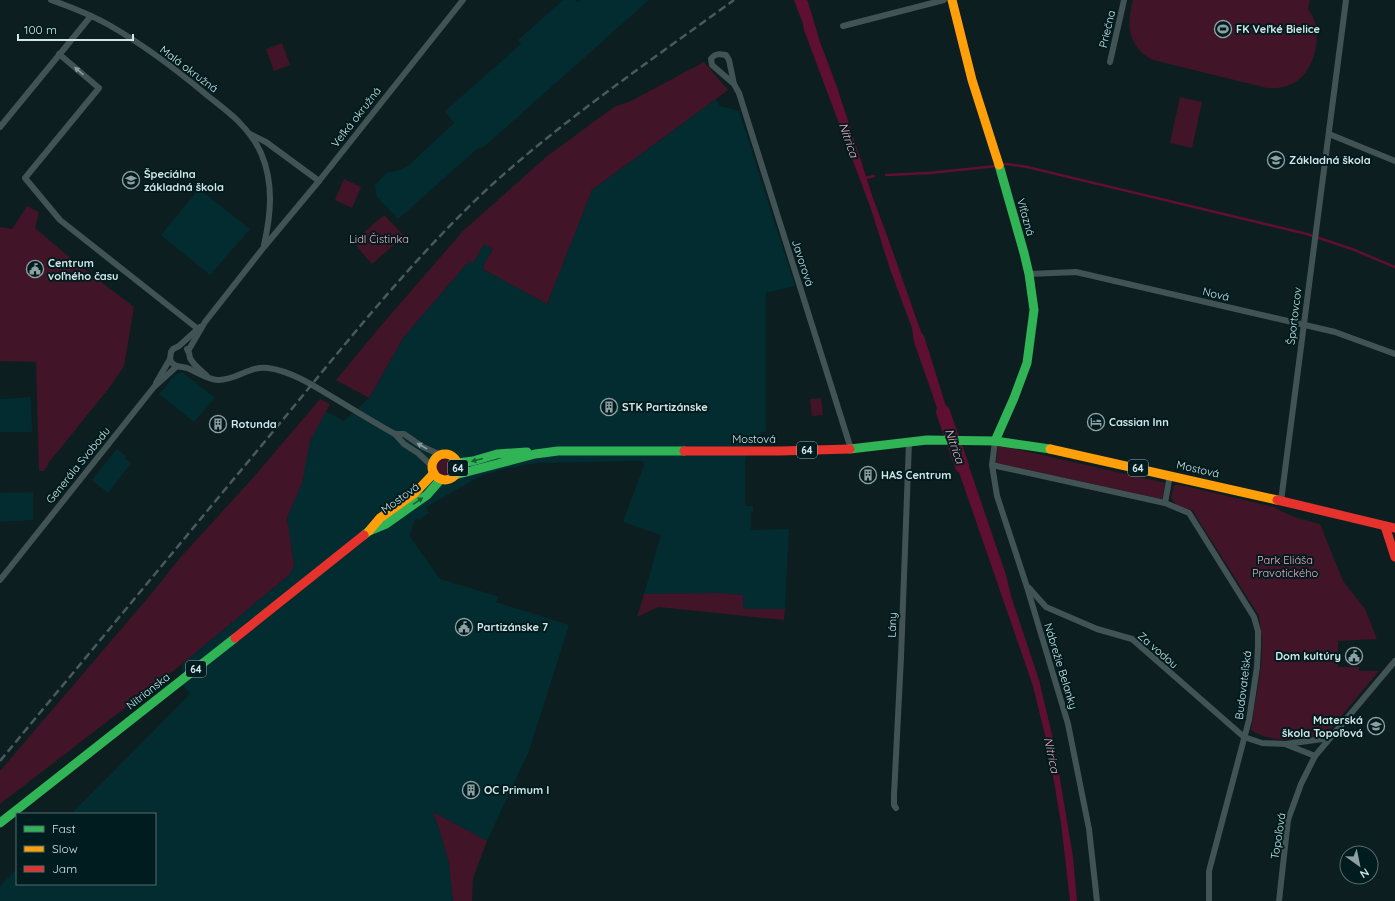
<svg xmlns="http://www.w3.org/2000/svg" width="1395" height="901" font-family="Quicksand,sans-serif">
<rect width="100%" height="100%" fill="#0c1e20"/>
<!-- built -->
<g fill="#022c30">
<path d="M 563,0 L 575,0 L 578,2 L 580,0 L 649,0 L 485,146 L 477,149 L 398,219 L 377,197 L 375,185 L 386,173 L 399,170 L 408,166 L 454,123 L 445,111 L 521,44 L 518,40 Z"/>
<path d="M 716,99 L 720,106 L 739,111 L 795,286 L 766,293 L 766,431 L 759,434 L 746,457 L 745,462 L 745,506 L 753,506 L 753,512 L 751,512 L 751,530 L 789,529 L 785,609 L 742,609 L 743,595 L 718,593 L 644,594 L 661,535 L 623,522 L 644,465 L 643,461 L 537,463 L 509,468 L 481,476 L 426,507 L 429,513 L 419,520 L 418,518 L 415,520 L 410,534 L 411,538 L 440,579 L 497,596 L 498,598 L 496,602 L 569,625 L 529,751 L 487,841 L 433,812 L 440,831 L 449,864 L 453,901 L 0,901 L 0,886 L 17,869 L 17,884 L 155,884 L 155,814 L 71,814 L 190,694 L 183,686 L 182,664 L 289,575 L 294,566 L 287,518 L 302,483 L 303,469 L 310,441 L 325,411 L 344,421 L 369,398 L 403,338 L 469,261 L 473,263 L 484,244 L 493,248 L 484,264 L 483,269 L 547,304 L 592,190 Z"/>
<path d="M 199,189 L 250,229 L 210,275 L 161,235 Z"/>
<path d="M 182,372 L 215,398 L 194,422 L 159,394 L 175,375 Z"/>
<path d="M 31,397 L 32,432 L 0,432 L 0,399 Z"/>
<path d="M 117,449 L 126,456 L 124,458 L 131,463 L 108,493 L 92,480 Z"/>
<path d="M 33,492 L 33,520 L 0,522 L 0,493 Z"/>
</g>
<!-- green -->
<g fill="#411527">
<path d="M 1133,0 L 1310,0 L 1308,9 C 1324,28 1317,67 1297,81 C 1288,87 1278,89 1267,88 L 1153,60 C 1128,47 1126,25 1133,0 Z"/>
<path d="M 282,43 L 290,65 L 274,71 L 266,49 Z"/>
<path d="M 704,62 L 728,90 L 592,190 L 547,304 L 483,269 L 484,264 L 493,249 L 484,244 L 473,263 L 469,261 L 403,338 L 369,398 L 336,380 L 379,328 L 463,231 L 546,157 L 614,107 L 631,101 Z"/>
<path d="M 1180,97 L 1202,102 L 1192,148 L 1170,143 Z"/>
<path d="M 344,179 L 361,187 L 352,208 L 335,200 Z"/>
<path d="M 27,206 L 39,212 L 35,228 L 80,266 L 134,307 L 124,366 L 109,388 L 50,461 L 44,471 L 39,471 L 36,362 L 0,361 L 0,227 L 12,229 Z"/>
<path d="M 384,215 L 404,236 L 372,264 L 353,242 Z"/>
<path d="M 821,398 L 823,415 L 812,416 L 810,399 Z"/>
<path d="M 320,399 L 330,404 L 310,441 L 302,483 L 287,518 L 294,566 L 289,575 L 182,664 L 0,804 L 0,771 L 152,593 L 179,559 L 252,479 Z"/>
<path d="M 998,445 L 1165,483 L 1162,499 L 996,463 Z"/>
<circle cx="445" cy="467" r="9"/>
<path d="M 1174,485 L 1180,485 L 1274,507 C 1288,516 1304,520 1320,524 L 1343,581 L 1365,609 L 1377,639 L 1338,641 L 1338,667 L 1359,667 L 1359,671 L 1379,671 L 1325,736 C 1298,739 1275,745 1251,730 L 1261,666 L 1262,639 L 1259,616 L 1192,510 L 1178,507 L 1171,498 Z"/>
<path d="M 718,593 L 743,595 L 743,609 L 785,609 L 784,620 L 658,607 L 637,617 L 644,594 Z"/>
<path d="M 433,812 L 487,841 L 473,878 L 472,901 L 453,901 L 449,864 L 440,831 Z"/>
</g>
<!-- water -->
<g fill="#5e0f32">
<path d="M 794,0 L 807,0 L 808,2 L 820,42 L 837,87 L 873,198 L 889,241 L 921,332 L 924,336 L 945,403 L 957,431 L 944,431 L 933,396 L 914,342 L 912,328 L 890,269 L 871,209 L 804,30 L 803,24 Z"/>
<path d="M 963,449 L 1006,575 L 1011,596 L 1039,680 L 1054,743 L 1073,857 L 1077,901 L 1070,901 L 1061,823 L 1049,752 L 1033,686 L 960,475 L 949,450 Z"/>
</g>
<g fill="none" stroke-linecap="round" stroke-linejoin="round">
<!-- stream -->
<g stroke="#5e0f32" stroke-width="2.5">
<path d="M 1002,165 L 1007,164 L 1027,167 L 1307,234 L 1352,249 L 1395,267"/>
<path d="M 886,175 L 929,173 L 997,166"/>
<path d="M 865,178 L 874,176"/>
</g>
<!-- river -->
<path stroke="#5e0f32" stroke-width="14" d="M 943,412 L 962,466"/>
<!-- street -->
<g stroke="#425355" stroke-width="6">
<path d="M 51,0 C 71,7 91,15 109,25 C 144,45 177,70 208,96 C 218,104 229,112 238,121 C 247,130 256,142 261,153 C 274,183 271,214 264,245"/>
<path d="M 843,26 L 944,0"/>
<path d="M 59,54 L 99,88 L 25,178 L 60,220 L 198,329"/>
<path d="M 1110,62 L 1124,0"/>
<path d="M 734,84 L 712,65 L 711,59 C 715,53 720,54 726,55 L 729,60 L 734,84 L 739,93 L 851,449"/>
<path d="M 0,127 L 91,16"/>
<path d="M 250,134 L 266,142 L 319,181"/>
<path d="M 1329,134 L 1395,161"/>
<path d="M 1029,274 L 1076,272 L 1335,332 L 1395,354"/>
<path d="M 187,349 C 190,352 189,354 190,358 C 193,365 202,371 207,376"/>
<path d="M 188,351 L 205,322 L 264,247 L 319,181 L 463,0"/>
<path d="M 170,359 C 173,368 180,366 187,368 C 197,372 208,380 218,380 C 235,381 251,365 268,368 C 290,371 311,384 329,395 C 351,408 373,422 395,434 L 404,444 L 418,453 L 432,466"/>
<path d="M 156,383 L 170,359 L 171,352 L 173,349 L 179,346 L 200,327"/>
<path d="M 395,434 L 404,434 L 423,447 L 441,455"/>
<path d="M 995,441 L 992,465 L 997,496 L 1027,587 L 1068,724 L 1089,829 L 1097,901"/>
<path d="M 992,465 L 1165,503 L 1189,513 L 1254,617 L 1258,631 L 1258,646 L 1257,667 L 1249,720 L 1209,871 L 1209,901"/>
<path d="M 1281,501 L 1346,0"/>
<path d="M 1165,503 L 1170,475"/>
<path d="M 0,580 L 154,387 L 176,367"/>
<path d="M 1029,588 L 1046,607 L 1097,629 L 1132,639 L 1244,737 L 1262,743 L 1285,744 L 1315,756"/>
<path d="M 1286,744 L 1330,738"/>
<path d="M 896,808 L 894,805 L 894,795 L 901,657 L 909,442"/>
<path d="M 1279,901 L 1288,820 L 1301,784 L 1315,756 L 1395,661"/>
</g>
<!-- fast -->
<g stroke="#30b455" stroke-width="9">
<path d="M 995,441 L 1014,398 L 1027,363 L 1034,310 L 1029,274 L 1024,253 L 999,165"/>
<path d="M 850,449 L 927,440 L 995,441 L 1050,449"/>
<path d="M 457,463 L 473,461 L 497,454 L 527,452"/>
<path d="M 455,475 L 535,454 L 558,451 L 684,451"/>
<path d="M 364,535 L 369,531 L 386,524 L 427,495 L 441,479"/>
<path d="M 0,823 L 235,638"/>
</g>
<!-- slow -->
<g stroke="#ff9f0a" stroke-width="9">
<path d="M 952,0 L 972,80 L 999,165"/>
<path d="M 1050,449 L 1277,500"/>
<circle cx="445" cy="467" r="13"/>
<path d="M 369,531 L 380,518 L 415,493 L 434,473"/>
</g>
<!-- jam -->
<g stroke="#e5322d" stroke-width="9">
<path d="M 684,451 L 780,451 L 850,449"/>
<path d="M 1277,500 L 1395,528"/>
<path d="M 1385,526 L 1395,557"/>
<path d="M 235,638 L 364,535"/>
</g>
<!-- rail -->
<path stroke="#4a5a5c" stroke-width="2.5" stroke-dasharray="8 4" stroke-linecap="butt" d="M 0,761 C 92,650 184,539 276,428 C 343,347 408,264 484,192 C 561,121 649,62 734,0"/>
</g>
<!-- one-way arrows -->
<defs><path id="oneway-solid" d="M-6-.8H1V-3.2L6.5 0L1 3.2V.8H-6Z"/></defs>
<g fill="#8b9c9e">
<use href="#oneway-solid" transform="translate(79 71) rotate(-139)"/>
<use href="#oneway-solid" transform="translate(422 446) rotate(-150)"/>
</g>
<g fill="#166037">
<use href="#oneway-solid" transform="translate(477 460) rotate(166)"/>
<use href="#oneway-solid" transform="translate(418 501) rotate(-35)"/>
</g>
<!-- icons -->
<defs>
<g id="stadium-ring" transform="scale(0.9)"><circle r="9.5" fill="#001c1f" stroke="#8ea0a2" stroke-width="1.5"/><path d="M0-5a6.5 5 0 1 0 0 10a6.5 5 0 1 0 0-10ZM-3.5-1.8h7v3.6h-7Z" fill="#8ea0a2"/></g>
<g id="school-ring" transform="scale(0.9)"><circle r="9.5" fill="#001c1f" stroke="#8ea0a2" stroke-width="1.5"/><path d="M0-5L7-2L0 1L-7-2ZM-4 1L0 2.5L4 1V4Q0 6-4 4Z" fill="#8ea0a2"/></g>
<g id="civic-ring" transform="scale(0.9)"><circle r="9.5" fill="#001c1f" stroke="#8ea0a2" stroke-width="1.5"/><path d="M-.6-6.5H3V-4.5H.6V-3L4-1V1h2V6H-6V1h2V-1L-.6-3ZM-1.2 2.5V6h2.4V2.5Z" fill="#8ea0a2"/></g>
<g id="building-ring" transform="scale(0.9)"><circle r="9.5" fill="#001c1f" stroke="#8ea0a2" stroke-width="1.5"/><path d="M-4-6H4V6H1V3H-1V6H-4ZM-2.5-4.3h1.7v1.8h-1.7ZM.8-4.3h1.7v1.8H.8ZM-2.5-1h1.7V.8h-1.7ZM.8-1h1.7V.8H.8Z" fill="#8ea0a2"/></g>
<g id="hotel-ring" transform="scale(0.9)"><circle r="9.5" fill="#001c1f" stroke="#8ea0a2" stroke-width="1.5"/><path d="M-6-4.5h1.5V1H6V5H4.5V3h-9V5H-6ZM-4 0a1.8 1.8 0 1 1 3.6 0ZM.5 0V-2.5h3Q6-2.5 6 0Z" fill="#8ea0a2"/></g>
</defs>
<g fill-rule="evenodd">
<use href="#stadium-ring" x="1223" y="29"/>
<use href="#school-ring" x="1276" y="160"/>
<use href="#school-ring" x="131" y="180"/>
<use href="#civic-ring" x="35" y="269"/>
<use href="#building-ring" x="609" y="407"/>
<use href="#hotel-ring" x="1096" y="422"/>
<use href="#building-ring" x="218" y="424"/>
<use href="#building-ring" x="868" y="475"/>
<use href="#civic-ring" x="464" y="627"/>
<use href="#civic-ring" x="1354" y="656"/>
<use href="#school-ring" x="1376" y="726"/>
<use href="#building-ring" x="471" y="790"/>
</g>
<g text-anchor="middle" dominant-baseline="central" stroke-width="4" stroke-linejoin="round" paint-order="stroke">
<!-- shield labels -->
<g fill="#001c1f" stroke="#94a9ac" stroke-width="1">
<rect x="797" y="442" width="20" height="16" rx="3"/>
<rect x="448" y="460" width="20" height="16" rx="3"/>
<rect x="1128" y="460" width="20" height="16" rx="3"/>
<rect x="186" y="661" width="20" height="16" rx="3"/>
</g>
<g font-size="10" font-weight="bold" fill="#d4e6e8">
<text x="807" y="450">64</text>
<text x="458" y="468">64</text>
<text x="1138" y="468">64</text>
<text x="196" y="669">64</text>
</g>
<!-- street labels -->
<g font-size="11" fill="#d4e6e8" stroke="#001c1f">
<text transform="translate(1107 29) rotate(-77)">Priečna</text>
<text transform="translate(189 69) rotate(37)">Malá okružná</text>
<text transform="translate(356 117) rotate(-52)">Veľká okružná</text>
<text transform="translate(1026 217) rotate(74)">Víťazná</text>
<text transform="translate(803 263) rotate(72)">Javorová</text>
<text transform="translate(1216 294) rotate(13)">Nová</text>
<text transform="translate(1294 316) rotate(-83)">Športovcov</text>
<text x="754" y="439">Mostová</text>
<text transform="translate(78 465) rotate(-51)">Generála Svobodu</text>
<text transform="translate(1198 469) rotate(13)">Mostová</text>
<text transform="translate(400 498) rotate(-36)">Mostová</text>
<text transform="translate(892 625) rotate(-88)">Lány</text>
<text transform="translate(1158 650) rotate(41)">Za vodou</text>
<text transform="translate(1061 666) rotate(73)">Nábrežie Belanky</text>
<text transform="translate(1243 685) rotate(-83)">Budovateľská</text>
<text transform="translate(148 691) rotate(-38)">Nitrianska</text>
<text transform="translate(1278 836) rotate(-81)">Topoľová</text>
</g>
<!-- poi labels -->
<g font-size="11" font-weight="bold" fill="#d4e6e8" stroke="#001c1f" text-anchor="start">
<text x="1236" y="29">FK Veľké Bielice</text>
<text x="1289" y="160">Základná škola</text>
<text x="144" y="174">Špeciálna<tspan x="144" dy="13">základná škola</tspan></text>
<text x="48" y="263">Centrum<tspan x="48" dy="13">voľného času</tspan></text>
<text x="622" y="407">STK Partizánske</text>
<text x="1109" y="422">Cassian Inn</text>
<text x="231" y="424">Rotunda</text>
<text x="881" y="475">HAS Centrum</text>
<text x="477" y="627">Partizánske 7</text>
<text x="1341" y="656" text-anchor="end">Dom kultúry</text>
<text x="1363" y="720" text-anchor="end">Materská<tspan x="1363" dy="13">škola Topoľová</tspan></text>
<text x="484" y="790">OC Primum I</text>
</g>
<!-- park labels -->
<g font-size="11" fill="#f7abc0" stroke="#001c1f">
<text x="379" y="239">Lidl Čistinka</text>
<text x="1285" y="560">Park Eliáša<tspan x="1285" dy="13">Pravotického</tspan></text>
</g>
<!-- water labels -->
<g font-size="12" font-style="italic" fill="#f4a9be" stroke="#001c1f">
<text transform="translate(849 140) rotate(71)">Nitrica</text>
<text transform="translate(955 446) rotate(71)">Nitrica</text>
<text transform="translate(1052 755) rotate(78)">Nitrica</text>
</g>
</g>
<!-- legend -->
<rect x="16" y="813" width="140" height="72" fill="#001c1f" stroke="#556d6f"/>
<rect x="24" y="826" width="20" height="6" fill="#30b455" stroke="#556d6f"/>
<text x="52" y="833" font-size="12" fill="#d4e6e8">Fast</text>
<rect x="24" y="846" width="20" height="6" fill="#ff9f0a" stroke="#556d6f"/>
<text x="52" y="853" font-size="12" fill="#d4e6e8">Slow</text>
<rect x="24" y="866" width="20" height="6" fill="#e5322d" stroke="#556d6f"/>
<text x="52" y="873" font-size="12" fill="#d4e6e8">Jam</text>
<!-- north arrow -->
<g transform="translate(1359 865) rotate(147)"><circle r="19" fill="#001c1f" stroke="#556d6f"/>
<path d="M0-3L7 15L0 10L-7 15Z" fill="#8ea0a2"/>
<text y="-6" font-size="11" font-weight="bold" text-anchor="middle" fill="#d4e6e8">N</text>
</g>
<!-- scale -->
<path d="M18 34v6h115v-6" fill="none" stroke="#d4e6e8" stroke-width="2"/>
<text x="24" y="34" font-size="12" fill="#d4e6e8" stroke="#001c1f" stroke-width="3" paint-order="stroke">100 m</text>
</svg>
